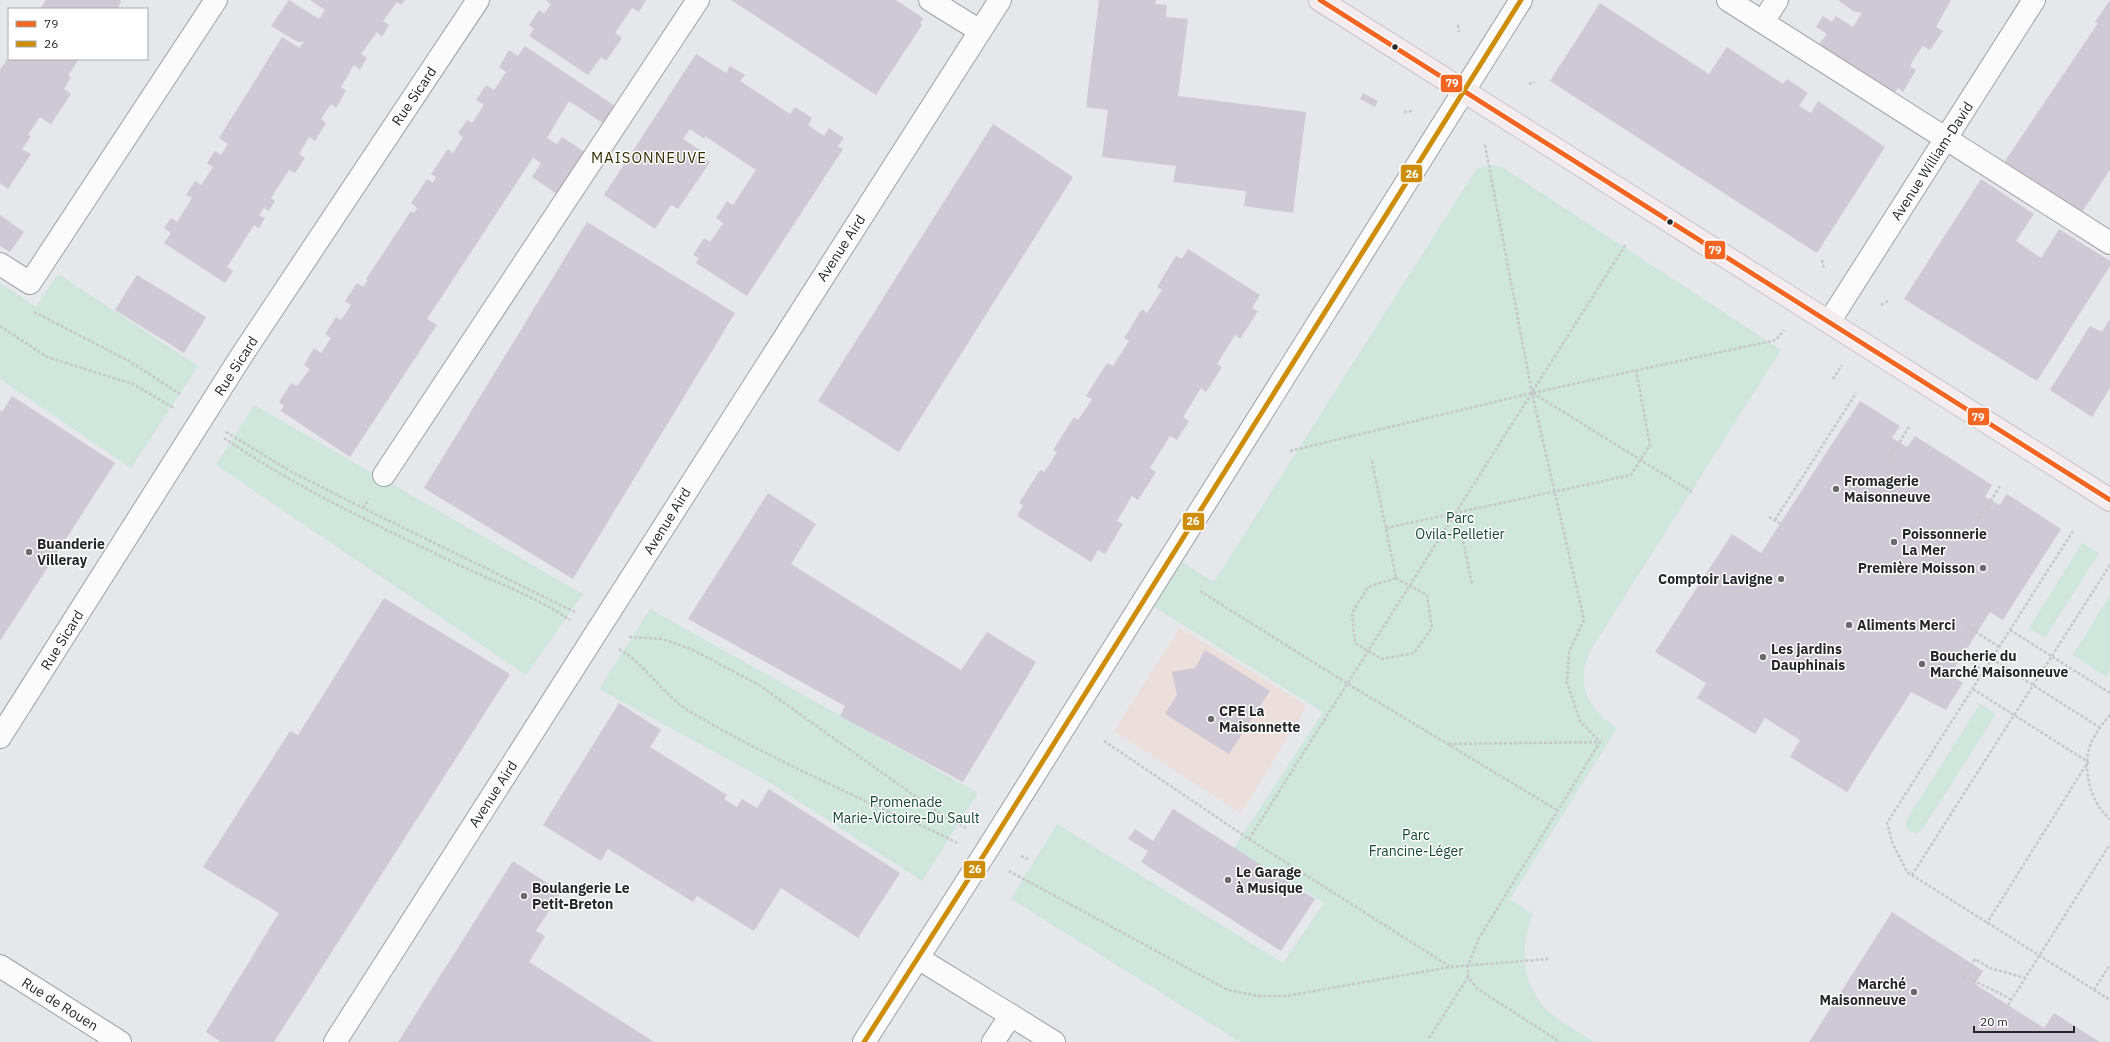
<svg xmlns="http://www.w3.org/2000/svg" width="2110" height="1042" font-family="'IBM Plex Sans',sans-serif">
<rect width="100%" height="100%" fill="#e5e7ea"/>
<!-- education -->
<path fill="#ebdedb" d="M 1180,628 L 1307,706 L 1241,813 L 1114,731 Z"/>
<!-- green -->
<g fill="#cee6db">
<path d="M 1494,165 L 1502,167 L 1781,350 L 1590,651 C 1575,687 1588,708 1617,728 L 1510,899 L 1533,914 C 1519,947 1521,984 1548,1011 C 1561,1023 1579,1032 1594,1042 L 1240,1042 L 1011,899 L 1057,824 L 1283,963 L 1324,903 L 1234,848 L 1323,712 L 1143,600 L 1171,555 L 1214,582 L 1477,168 Z"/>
<path d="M 58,274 L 198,366 L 131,468 L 0,379 L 0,283 L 36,307 Z"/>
<path d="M 254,405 L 583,594 L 526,675 L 216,465 Z"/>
<path d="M 2082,543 L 2099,553 L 2045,638 L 2029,628 Z"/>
<path d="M 2110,595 L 2110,670 L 2106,677 L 2073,655 Z"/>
<path d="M 650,609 L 978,793 L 922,881 L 766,780 L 599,689 Z"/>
<path d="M 1980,704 L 1996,714 L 1922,830 L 1917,833 L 1911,832 L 1906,828 L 1907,819 Z"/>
</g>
<!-- building -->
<g fill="#cec9d4">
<path d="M 46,0 L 120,0 L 121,2 L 117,9 L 40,9 Z"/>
<path d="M 289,0 L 319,19 L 325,10 L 310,0 L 405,0 L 401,5 L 397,2 L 383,21 L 389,25 L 382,37 L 377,32 L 361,54 L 367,58 L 360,70 L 354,65 L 341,87 L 346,91 L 336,108 L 331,104 L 321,119 L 326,123 L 315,141 L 309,137 L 299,154 L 305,158 L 295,173 L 289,170 L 271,198 L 275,201 L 269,211 L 264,208 L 259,215 L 265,218 L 259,228 L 254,225 L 227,267 L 233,271 L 225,283 L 164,243 L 171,233 L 164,228 L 171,218 L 177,222 L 192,198 L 186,195 L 195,181 L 201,185 L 213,167 L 207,163 L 215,151 L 221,155 L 228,144 L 219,138 L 282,37 L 299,48 L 304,42 L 298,42 L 271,26 Z"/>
<path d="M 546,0 L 646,0 L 639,12 L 632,8 L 615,33 L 622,38 L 606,61 L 601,57 L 588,75 L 529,36 L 534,29 L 529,25 L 539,10 L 544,14 L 551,4 Z"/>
<path d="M 731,0 L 896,0 L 923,18 L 920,24 L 922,25 L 876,95 Z"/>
<path d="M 1099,0 L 1156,0 L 1155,4 L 1167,5 L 1166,17 L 1188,19 L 1178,96 L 1306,112 L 1293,213 L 1244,206 L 1246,191 L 1173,182 L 1176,166 L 1102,157 L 1108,110 L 1086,107 Z"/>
<path d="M 1838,0 L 1951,0 L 1936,27 L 1943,31 L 1930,50 L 1923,46 L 1915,57 L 1910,66 L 1916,70 L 1903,92 L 1898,88 L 1892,96 L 1817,47 L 1827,34 L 1816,27 L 1823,16 L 1832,22 L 1836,16 L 1853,27 L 1862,13 L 1853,11 Z"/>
<path d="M 2110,0 L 2110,170 L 2080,215 L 2003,164 L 2098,23 L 2095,22 Z"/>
<path d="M 1600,3 L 1709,74 L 1727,47 L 1783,84 L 1787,79 L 1808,93 L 1799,106 L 1811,113 L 1818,101 L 1885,147 L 1817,253 L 1550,81 Z"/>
<path d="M 525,46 L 615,106 L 603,123 L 569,101 L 547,138 L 557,144 L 562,137 L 585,152 L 557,194 L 532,177 L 541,163 L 533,158 L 544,141 L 427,319 L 437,325 L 350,457 L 281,411 L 284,406 L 279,402 L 291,383 L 297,386 L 310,369 L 304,365 L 314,348 L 321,353 L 331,338 L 325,334 L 336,317 L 341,320 L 351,305 L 345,301 L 357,283 L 363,287 L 368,280 L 366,279 L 411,211 L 414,213 L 417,208 L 411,203 L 427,179 L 433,183 L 436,177 L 431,174 L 448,149 L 453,153 L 457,147 L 463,137 L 458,133 L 467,120 L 472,123 L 484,105 L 476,100 L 486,85 L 494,90 L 506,72 L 499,67 L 509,50 L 518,56 Z"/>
<path d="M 696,54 L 726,73 L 730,66 L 745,75 L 740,81 L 790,114 L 795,107 L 812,118 L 808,125 L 824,136 L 829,128 L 844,138 L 838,146 L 843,149 L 747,296 L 696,263 L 699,258 L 693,255 L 704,238 L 710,242 L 723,223 L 716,218 L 727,201 L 733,205 L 756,170 L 705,136 L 704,139 L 690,129 L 683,139 L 706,154 L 704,158 L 710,162 L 678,209 L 671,205 L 655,229 L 604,195 Z"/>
<path d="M 9,57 L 9,59 L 79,59 L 68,76 L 71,77 L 64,89 L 71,94 L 51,124 L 40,117 L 28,135 L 31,136 L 22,149 L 31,154 L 8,189 L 0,183 L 0,70 Z"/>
<path d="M 1363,93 L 1378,101 L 1375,107 L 1360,99 Z"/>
<path d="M 993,124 L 1073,177 L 899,452 L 818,401 Z"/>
<path d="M 1981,179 L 2034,214 L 2016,241 L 2041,258 L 2059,229 L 2110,261 L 2110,266 L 2037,381 L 1904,299 Z"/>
<path d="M 0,215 L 24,232 L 10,252 L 0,246 Z"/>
<path d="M 587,222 L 735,313 L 573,579 L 424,488 Z"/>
<path d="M 1188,249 L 1260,295 L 1252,308 L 1258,311 L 1240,339 L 1235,335 L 1217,364 L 1222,367 L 1206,392 L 1201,388 L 1183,417 L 1189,421 L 1177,440 L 1170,436 L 1150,468 L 1156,472 L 1138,500 L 1132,496 L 1117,521 L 1123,524 L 1105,554 L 1098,550 L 1091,562 L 1017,516 L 1023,505 L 1019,503 L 1040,470 L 1044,472 L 1051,462 L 1057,452 L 1053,450 L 1074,417 L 1078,420 L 1085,410 L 1092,399 L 1086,396 L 1107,363 L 1113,366 L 1120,355 L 1129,341 L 1124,338 L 1142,309 L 1147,313 L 1162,290 L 1157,287 L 1176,256 L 1182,259 Z"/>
<path d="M 137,275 L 206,317 L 184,353 L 115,310 Z"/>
<path d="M 2110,319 L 2110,388 L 2092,417 L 2050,390 L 2090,326 L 2102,332 Z"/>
<path d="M 12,396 L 115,463 L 0,641 L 0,410 L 2,412 Z"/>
<path d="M 1860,401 L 1900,426 L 1892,438 L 1907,447 L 1915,436 L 1992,485 L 1985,497 L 2000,505 L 2007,494 L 2061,529 L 2003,620 L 1990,612 L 1950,675 L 1963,683 L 1946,710 L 1911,692 L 1847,792 L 1790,757 L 1800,740 L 1765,718 L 1755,734 L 1697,698 L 1706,683 L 1655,652 L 1732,534 L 1761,553 Z"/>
<path d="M 768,493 L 816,524 L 791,564 L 961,670 L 987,632 L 1036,662 L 963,782 L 840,716 L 845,706 L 688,619 Z"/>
<path d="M 384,598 L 510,674 L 274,1042 L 221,1042 L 206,1032 L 279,913 L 203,867 L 290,731 L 298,735 Z"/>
<path d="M 1205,650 L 1270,691 L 1229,754 L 1165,714 L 1177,695 L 1172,672 L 1195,668 Z"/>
<path d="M 619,703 L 661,730 L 650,747 L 727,795 L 724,799 L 737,807 L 742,799 L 757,808 L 769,789 L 900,873 L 858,938 L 781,888 L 754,931 L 697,896 L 693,902 L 608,849 L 601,861 L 543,825 Z"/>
<path d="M 1173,809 L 1315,899 L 1281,951 L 1141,862 L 1148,851 L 1128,839 L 1135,829 L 1153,841 Z"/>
<path d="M 513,861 L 561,892 L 536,931 L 545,936 L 529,962 L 654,1042 L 398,1042 Z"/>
<path d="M 1892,912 L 1983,971 L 1975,984 L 2044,1028 L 2054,1013 L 2100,1042 L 1809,1042 Z"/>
</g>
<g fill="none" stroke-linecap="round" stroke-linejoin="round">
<!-- minor casing -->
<g stroke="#9fa0a2" stroke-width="24">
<g id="minor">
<path d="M 930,0 L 980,31"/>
<path d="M 1728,0 L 2110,243"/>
<path d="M 1763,22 L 1777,0"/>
<path d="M 0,264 L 30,283 L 216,0"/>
<path d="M 1829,322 L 2034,0"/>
<path d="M 384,475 L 698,0"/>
<path d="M 0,737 L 242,355 L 478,0"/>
<path d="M 918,958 L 1054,1042"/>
<path d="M 0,966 L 120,1042"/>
<path d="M 335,1042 L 1000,0"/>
<path d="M 864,1042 L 987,850 L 1521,0"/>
<path d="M 993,1042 L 1011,1015"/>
</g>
</g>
<!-- major casing -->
<g stroke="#c2c3c5" stroke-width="24">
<path id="major" d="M 1320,0 L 2110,500"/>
</g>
<!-- path -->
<g stroke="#c6c7c8" stroke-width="2.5" stroke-dasharray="3 2" stroke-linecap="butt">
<path d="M 1458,25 L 1459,32"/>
<path d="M 1529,84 L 1535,82"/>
<path d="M 1404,112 L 1412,111"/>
<path d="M 1485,145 L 1532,393 L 1584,620 L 1569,652 L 1567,683 L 1580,721 L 1600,742 L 1479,938 L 1468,966 L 1468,977 L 1478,989 L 1560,1042"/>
<path d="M 1822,260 L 1824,269"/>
<path d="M 1881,305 L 1888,301"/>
<path d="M 34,312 L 129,361 L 180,394"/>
<path d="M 0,326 L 47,357 L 133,384 L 174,408"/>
<path d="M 1833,379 L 1842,365"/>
<path d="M 1533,393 L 1692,492"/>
<path d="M 226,432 L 290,471 L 363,508 L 575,612"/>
<path d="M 224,438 C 298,489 381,527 461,566 C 498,583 536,597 570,620"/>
<path d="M 1290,451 L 1532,393 L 1776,340 L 1784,330"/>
<path d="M 1889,459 L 1909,427"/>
<path d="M 1372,461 L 1396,578"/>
<path d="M 363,508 L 369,499"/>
<path d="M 1457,512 L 1472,584"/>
<path d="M 1769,517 L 1791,530"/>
<path d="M 1980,518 L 2000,486"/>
<path d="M 1775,520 L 1856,393"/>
<path d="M 1386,528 L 1631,475 L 1650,445 L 1636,370"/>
<path d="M 2073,531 L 1887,823 L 1892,842 L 1907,872 L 2110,1000"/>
<path d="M 1396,578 L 1427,595 L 1432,628 L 1414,653 L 1382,659 L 1355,643 L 1352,613 L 1368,587 Z"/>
<path d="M 1200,591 L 1348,684 L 1557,810"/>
<path d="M 1967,626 L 1999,647"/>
<path d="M 2010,630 L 2110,693"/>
<path d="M 629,637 L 662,639 L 691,649 L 759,685 L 940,814 L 966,828"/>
<path d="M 619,649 C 646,665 662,694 689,711 C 751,748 817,778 882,809 C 907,820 933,830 957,843"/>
<path d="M 1952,650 L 1984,671"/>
<path d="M 1992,659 L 2099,727"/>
<path d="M 1973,689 L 2088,762 L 1987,923"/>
<path d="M 2110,715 C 2101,725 2093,736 2089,749 C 2083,772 2091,804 2110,819"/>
<path d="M 1104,741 L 1249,839 L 1449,966"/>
<path d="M 1449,744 L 1600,742"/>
<path d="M 1249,839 L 1626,244"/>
<path d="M 1021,856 L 1028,859"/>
<path d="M 1009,871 L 1228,990 L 1259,996 L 1286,996 L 1450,967 L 1548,959"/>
<path d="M 1912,875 L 2110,565"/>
<path d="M 2094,990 L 2110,965"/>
<path d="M 2011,1000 C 1996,990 1980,985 1964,976 L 1975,959 L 1990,968 L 2025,978"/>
<path d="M 2008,1005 L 2110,844"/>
<path d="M 1429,1038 L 1468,977"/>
</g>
<!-- minor -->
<use href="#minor" stroke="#fbfbfc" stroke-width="22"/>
<!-- major -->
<use href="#major" stroke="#f3ebee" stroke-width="22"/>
<!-- bus-1 casing -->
<g stroke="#fff" stroke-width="8">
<path id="bus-1" d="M 1320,0 L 2110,500"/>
</g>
<!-- bus-2 casing -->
<g stroke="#fff" stroke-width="8">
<path id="bus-2" d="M 864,1042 L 987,850 L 1521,0"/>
</g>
<!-- bus-1 -->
<use href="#bus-1" stroke="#f26522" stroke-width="5"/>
<!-- bus-2 -->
<use href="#bus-2" stroke="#cd8d08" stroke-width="5"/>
</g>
<!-- markers -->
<g fill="#252728" stroke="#fff" stroke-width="1.5">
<circle cx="1395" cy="47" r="3.5"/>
<circle cx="1670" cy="222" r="3.5"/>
</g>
<g fill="#686a6c" stroke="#fff" stroke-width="1.5">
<circle cx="1836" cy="489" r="4"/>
<circle cx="1894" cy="542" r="4"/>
<circle cx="29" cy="552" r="4"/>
<circle cx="1983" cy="568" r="4"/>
<circle cx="1781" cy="579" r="4"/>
<circle cx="1849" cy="625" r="4"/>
<circle cx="1763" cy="657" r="4"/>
<circle cx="1922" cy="664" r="4"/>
<circle cx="1211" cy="719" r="4"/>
<circle cx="1228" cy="880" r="4"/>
<circle cx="524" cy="896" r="4"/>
<circle cx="1914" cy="992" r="4"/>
</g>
<g text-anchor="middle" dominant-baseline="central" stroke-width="3" stroke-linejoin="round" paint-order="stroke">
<!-- street labels -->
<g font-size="14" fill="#252728" stroke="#fff">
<text transform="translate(414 96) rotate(-56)">Rue Sicard</text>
<text transform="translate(1932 161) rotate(-57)">Avenue William-David</text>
<text transform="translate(841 248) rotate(-57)">Avenue Aird</text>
<text transform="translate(236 366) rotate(-57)">Rue Sicard</text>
<text transform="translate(667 521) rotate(-58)">Avenue Aird</text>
<text transform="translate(62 640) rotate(-58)">Rue Sicard</text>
<text transform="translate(493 794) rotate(-57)">Avenue Aird</text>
<text transform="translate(60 1004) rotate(32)">Rue de Rouen</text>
</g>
<!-- poi labels -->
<g font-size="14" font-weight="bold" fill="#252728" stroke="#fff" text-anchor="start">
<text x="1844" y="481">Fromagerie<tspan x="1844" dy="16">Maisonneuve</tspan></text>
<text x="1902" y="534">Poissonnerie<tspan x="1902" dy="16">La Mer</tspan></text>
<text x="37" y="544">Buanderie<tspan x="37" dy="16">Villeray</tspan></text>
<text x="1975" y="568" text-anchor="end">Première Moisson</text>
<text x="1773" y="579" text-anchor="end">Comptoir Lavigne</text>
<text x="1857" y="625">Aliments Merci</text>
<text x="1771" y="649">Les jardins<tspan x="1771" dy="16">Dauphinais</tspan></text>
<text x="1930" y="656">Boucherie du<tspan x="1930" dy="16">Marché Maisonneuve</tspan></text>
<text x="1219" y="711">CPE La<tspan x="1219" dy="16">Maisonnette</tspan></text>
<text x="1236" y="872">Le Garage<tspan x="1236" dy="16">à Musique</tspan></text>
<text x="532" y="888">Boulangerie Le<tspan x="532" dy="16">Petit-Breton</tspan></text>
<text x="1906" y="984" text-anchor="end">Marché<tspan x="1906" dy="16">Maisonneuve</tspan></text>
</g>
<!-- park labels -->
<g font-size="14" fill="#154630" stroke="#fff">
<text x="1460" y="518">Parc<tspan x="1460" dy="16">Ovila-Pelletier</tspan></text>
<text x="906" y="802">Promenade<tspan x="906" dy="16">Marie-Victoire-Du Sault</tspan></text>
<text x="1416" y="835">Parc<tspan x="1416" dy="16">Francine-Léger</tspan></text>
</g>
<!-- neighbourhood labels -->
<g font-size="15" letter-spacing="1" fill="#322d02" stroke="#fff">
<text x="649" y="157">MAISONNEUVE</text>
</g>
</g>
<g stroke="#fff" stroke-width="1.5">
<rect x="1440" y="74" width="23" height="19" rx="4" fill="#f26522"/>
<rect x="1400" y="164" width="23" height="19" rx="4" fill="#cd8d08"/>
<rect x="1704" y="240" width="22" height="20" rx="4" fill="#f26522"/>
<rect x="1967" y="407" width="23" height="19" rx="4" fill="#f26522"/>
<rect x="1182" y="512" width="23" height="19" rx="4" fill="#cd8d08"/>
<rect x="963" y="860" width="23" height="19" rx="4" fill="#cd8d08"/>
</g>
<g font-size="11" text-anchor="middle" font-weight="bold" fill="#fff">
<text x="1452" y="87">79</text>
<text x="1412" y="178">26</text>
<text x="1715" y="254">79</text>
<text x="1978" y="421">79</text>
<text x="1193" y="525">26</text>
<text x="975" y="873">26</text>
</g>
<!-- legend -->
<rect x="8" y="8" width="140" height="52" fill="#ffffff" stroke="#a8a9a9"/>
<rect x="16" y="21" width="20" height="6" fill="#f26522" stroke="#a8a9a9"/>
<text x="44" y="28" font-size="12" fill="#252728">79</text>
<rect x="16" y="41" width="20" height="6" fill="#cd8d08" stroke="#a8a9a9"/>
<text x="44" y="48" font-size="12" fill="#252728">26</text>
<!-- scale -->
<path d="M1974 1026v6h100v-6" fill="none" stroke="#252728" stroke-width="2"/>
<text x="1980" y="1026" font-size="12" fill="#252728" stroke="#ffffff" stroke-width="3" paint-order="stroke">20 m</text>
</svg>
